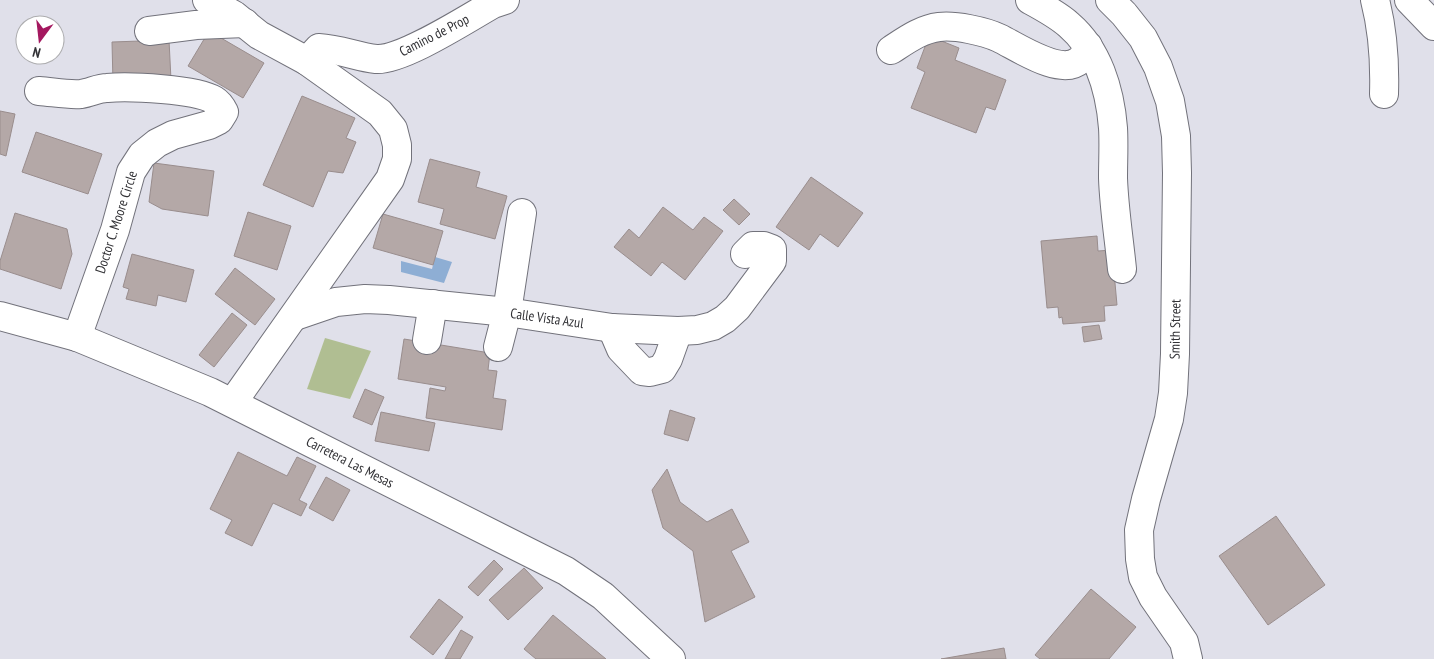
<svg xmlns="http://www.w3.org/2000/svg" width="1434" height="659" font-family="'PT Sans Narrow',sans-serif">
<rect width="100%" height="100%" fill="#e0e0ea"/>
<!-- green -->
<path fill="#b0be92" d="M 325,338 L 371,351 L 350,399 L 307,389 Z"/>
<!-- water -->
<path fill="#8eaed4" d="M 435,257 L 452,262 L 444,283 L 401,272 L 401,261 L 432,269 Z"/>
<!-- building -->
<g fill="#b4a8a7" stroke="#998d8d">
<path d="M 209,31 L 264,63 L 243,98 L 188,66 Z"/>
<path d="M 929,36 L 959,48 L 955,60 L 1006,80 L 995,110 L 986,107 L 976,133 L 911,108 L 925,72 L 917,68 Z"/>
<path d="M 169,40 L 171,80 L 113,83 L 112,42 Z"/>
<path d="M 302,96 L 355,118 L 346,138 L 356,142 L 343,173 L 328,171 L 313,207 L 263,185 Z"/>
<path d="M 0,111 L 15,114 L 6,156 L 0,154 Z"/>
<path d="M 36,132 L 102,154 L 88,194 L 22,172 Z"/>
<path d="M 430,159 L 480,172 L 476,187 L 507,196 L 495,239 L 440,224 L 444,209 L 418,202 Z"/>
<path d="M 154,163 L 214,171 L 208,216 L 162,209 L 149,202 Z"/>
<path d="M 811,177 L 863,213 L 838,247 L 820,234 L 809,250 L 776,227 Z"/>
<path d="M 734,199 L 750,214 L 739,225 L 723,210 Z"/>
<path d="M 663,207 L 693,230 L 704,217 L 723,231 L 685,280 L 662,262 L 651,276 L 614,247 L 629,229 L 639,238 Z"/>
<path d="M 248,212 L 291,226 L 277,270 L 234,256 Z"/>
<path d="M 15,213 L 67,229 L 72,254 L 61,289 L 0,269 L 0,261 Z"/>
<path d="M 383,214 L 443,231 L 433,265 L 373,248 Z"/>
<path d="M 1097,236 L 1098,251 L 1112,250 L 1117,305 L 1104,306 L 1105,321 L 1063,324 L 1062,317 L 1059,318 L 1058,307 L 1047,308 L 1041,241 Z"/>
<path d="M 132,254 L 194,270 L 186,302 L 158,295 L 156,306 L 126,299 L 129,289 L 123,287 Z"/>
<path d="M 235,268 L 275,299 L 255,325 L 215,294 Z"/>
<path d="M 232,313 L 247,325 L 214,367 L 199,355 Z"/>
<path d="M 1099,325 L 1102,339 L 1084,342 L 1082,327 Z"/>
<path d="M 404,339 L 490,353 L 488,370 L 497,371 L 493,398 L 506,400 L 502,430 L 426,418 L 430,388 L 445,391 L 446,387 L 398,379 Z"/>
<path d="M 365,389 L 384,397 L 372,425 L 353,417 Z"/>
<path d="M 670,410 L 695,418 L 688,441 L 664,434 Z"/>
<path d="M 381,412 L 435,423 L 429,451 L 375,441 Z"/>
<path d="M 238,452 L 287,476 L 297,457 L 316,466 L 299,500 L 307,504 L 301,516 L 273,503 L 252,546 L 225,533 L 232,520 L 210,509 Z"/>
<path d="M 667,469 L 680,502 L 707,522 L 732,509 L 749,542 L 731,551 L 755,597 L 705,622 L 693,551 L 663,528 L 652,490 Z"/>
<path d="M 326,477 L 350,490 L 333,521 L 309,508 Z"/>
<path d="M 1276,516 L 1325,585 L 1268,625 L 1219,556 Z"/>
<path d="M 494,560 L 503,569 L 478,596 L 468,587 Z"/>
<path d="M 524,568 L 543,588 L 508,620 L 489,600 Z"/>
<path d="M 1091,589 L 1136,627 L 1109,659 L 1040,659 L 1035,655 Z"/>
<path d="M 439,599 L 463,617 L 433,655 L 410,637 Z"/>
<path d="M 553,615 L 606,659 L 536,659 L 524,649 Z"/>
<path d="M 461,630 L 473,637 L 460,659 L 445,659 Z"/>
<path d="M 1004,648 L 1006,659 L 941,659 Z"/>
</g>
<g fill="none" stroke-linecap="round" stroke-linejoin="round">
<!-- minor casing -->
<g stroke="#72727b" stroke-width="30">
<g id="minor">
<path d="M 207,0 L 234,15 L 259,35 L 307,61 L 380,113 L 393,129 L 397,145 L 397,159 L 390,179 L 233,402"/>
<path d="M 1030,0 C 1043,7 1058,15 1069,25 C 1098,50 1110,90 1113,128 C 1114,144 1113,161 1113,178 C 1114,208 1119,239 1122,269"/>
<path d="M 1110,0 L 1124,14 L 1143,38 L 1158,67 L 1170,101 L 1176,136 L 1177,173 L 1175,354 L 1173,393 L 1169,419 L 1146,499 L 1139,530 L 1140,559 L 1143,577 L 1153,597 L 1184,642 L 1188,659"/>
<path d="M 1375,0 C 1383,31 1385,62 1384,94"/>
<path d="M 1409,0 L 1434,26"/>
<path d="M 149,31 L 196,25 L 245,23"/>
<path d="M 891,50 C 905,41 921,29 939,27 C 955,25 984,31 999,38 C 1018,47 1061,77 1080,60 C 1084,57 1086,50 1088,46"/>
<path d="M 307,61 L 319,48 C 340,49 357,57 376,59 C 402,61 468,18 493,4 L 505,0"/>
<path d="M 39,91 C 53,92 67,95 81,94 C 90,93 98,88 107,88 C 129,86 196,89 214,100 C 219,103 221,106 224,112 L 219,120 L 209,125 L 173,135 L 157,143 L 142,155 L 131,172 L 115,230 L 77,337"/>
<path d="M 0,316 L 77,337 L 210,392 L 566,571 L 603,596 L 671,659"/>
<path d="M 295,316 L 336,302 L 365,299 L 389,300 L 507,312 L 612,328 L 678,331 L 697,330 L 713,326 L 725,319 L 737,308 L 772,261 L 772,249 L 764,246 L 753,246 L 745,254"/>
<path d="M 612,328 L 621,349 L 642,371 L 650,372 L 662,369 L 668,359 L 678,331"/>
<path d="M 427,340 L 433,304"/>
<path d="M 498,347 L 507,312 L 522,213"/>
</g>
</g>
<!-- minor -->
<use href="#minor" stroke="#fff" stroke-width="28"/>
</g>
<g text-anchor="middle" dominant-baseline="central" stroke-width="4.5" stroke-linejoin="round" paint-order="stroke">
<!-- street labels -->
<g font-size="14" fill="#323236" stroke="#fff">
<text transform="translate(434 35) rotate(-27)">Camino de Prop</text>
<text transform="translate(116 222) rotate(-72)">Doctor C. Moore Circle</text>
<text transform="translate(547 318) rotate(8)">Calle Vista Azul</text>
<text transform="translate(1175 329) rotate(-89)">Smith Street</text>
<text transform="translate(350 462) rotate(27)">Carretera Las Mesas</text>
</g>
</g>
<!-- north arrow -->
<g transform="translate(40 40) rotate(195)"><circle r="24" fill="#ffffff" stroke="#adadaf"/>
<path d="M0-4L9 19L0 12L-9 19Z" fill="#a4185f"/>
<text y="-8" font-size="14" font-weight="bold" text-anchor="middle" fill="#323236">N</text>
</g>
</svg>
